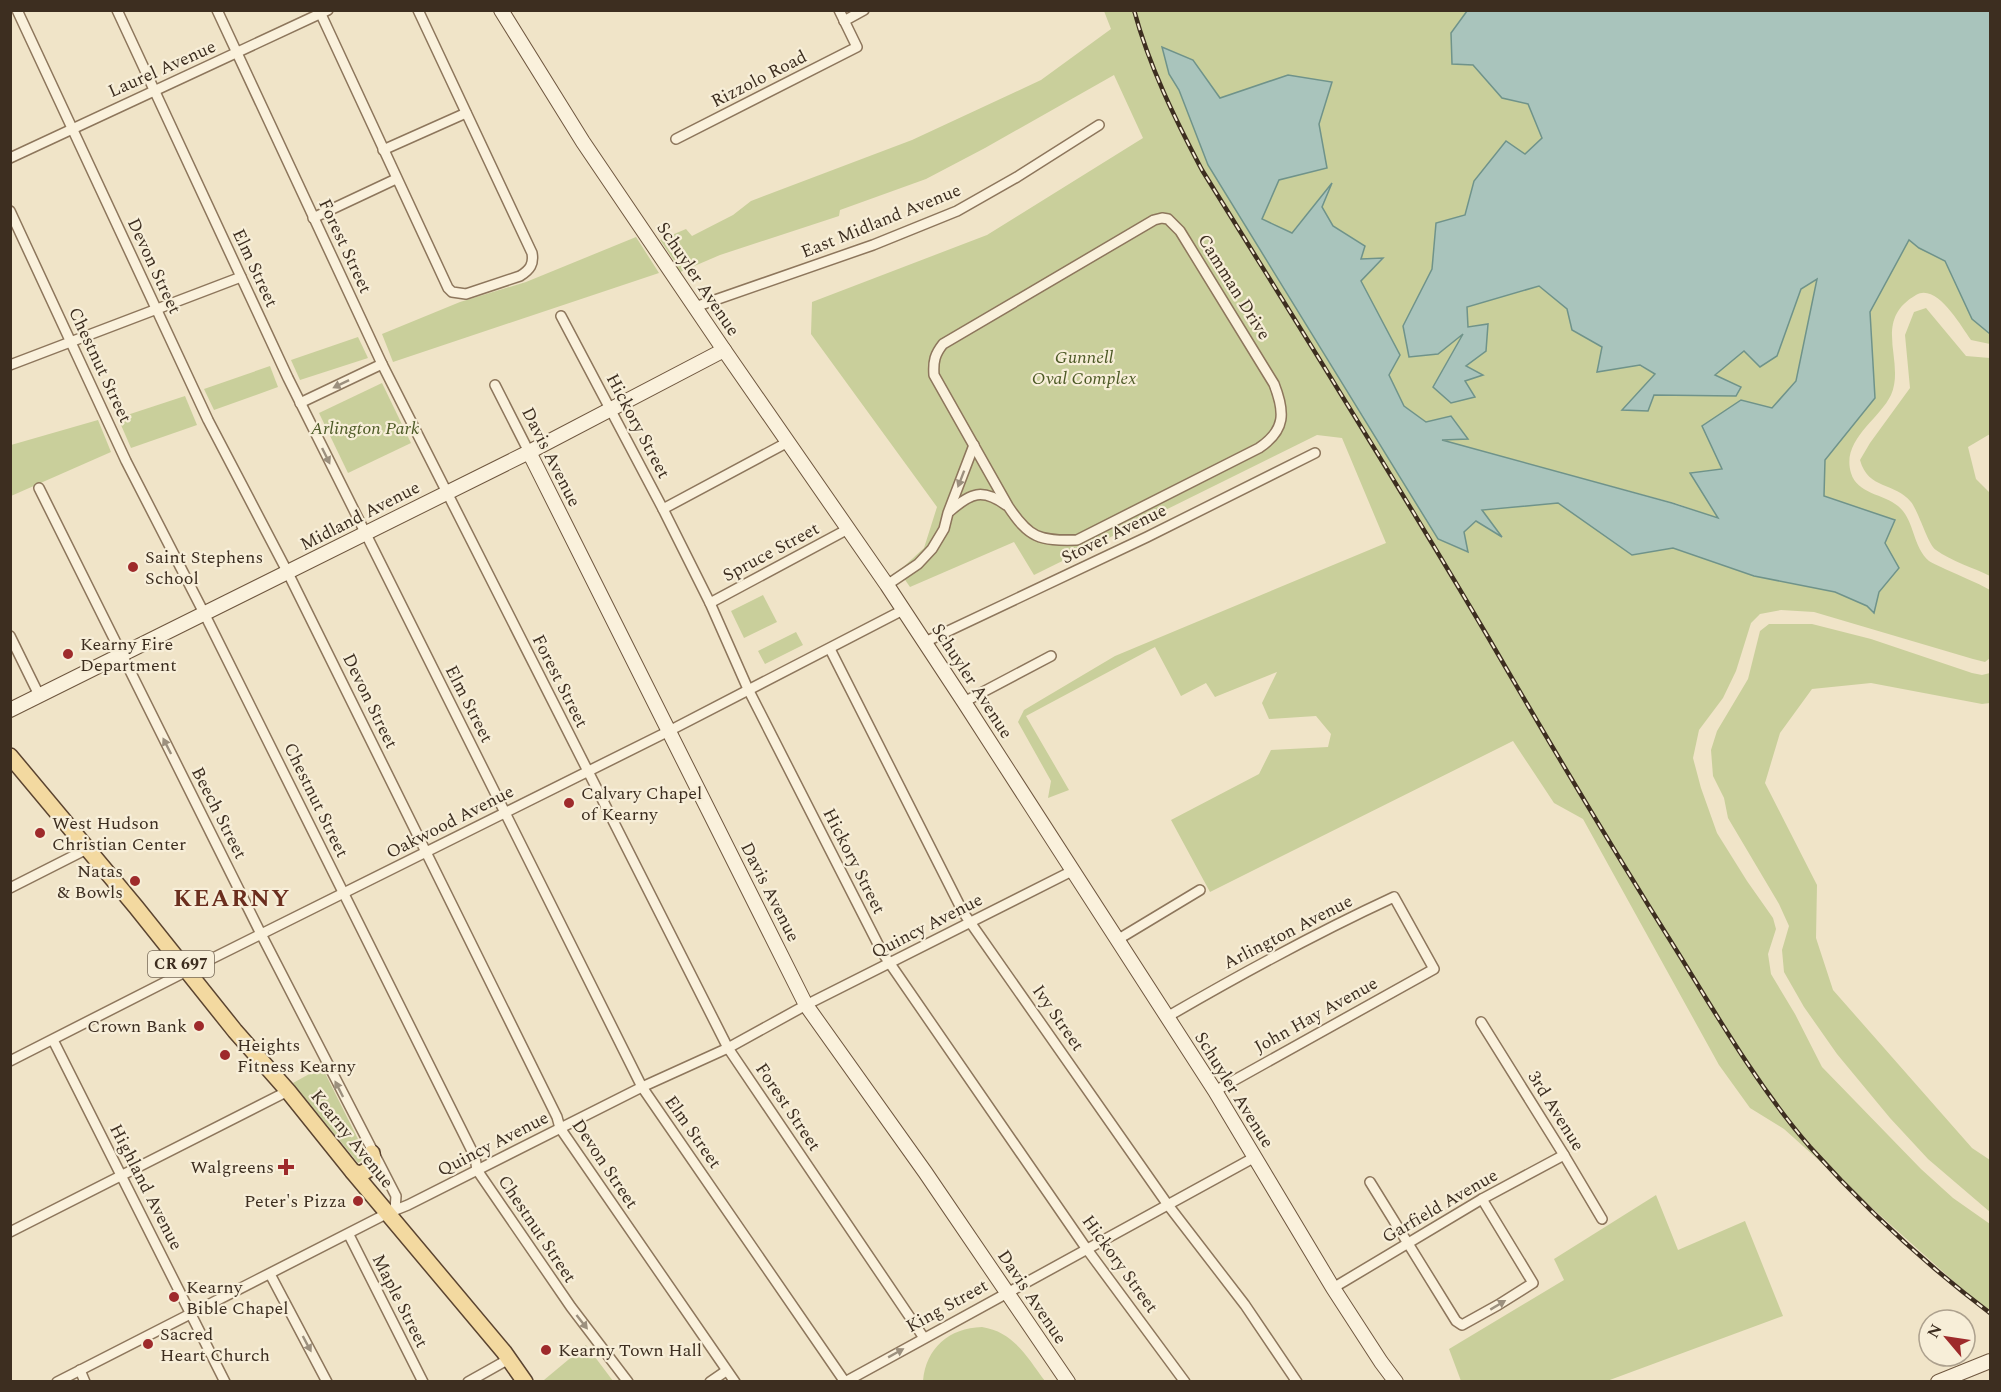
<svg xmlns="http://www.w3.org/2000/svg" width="2001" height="1392" font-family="Spectral,serif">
<rect width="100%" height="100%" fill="#f0e4c8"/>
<!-- green -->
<g fill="#c9cf9b">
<path d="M 1104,11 L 1467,11 L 1451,33 L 1473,65 L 1502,98 L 1528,104 L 1542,138 L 1525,154 L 1506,142 L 1474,181 L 1465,215 L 1436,223 L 1432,269 L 1403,326 L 1409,357 L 1464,332 L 1433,387 L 1475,396 L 1465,381 L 1482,375 L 1466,366 L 1488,324 L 1468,327 L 1466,307 L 1539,286 L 1567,309 L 1572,330 L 1655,374 L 1654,395 L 1736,396 L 1714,376 L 1744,351 L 1777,356 L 1801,289 L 1818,278 L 1796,381 L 1772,408 L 1741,400 L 1722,469 L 1690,473 L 1719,519 L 1678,504 L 1439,440 L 1468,439 L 1426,422 L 1404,406 L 1389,375 L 1400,355 L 1361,281 L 1383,259 L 1361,259 L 1365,246 L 1333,226 L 1322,207 L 1330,186 L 1291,233 L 1262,219 L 1279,180 L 1327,168 L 1319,124 L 1331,82 L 1288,75 L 1220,98 L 1193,60 L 1162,48 L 1169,74 L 1179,90 L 1208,165 L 1438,539 L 1467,552 L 1464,532 L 1477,521 L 1500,535 L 1481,510 L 1558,503 L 1632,555 L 1673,548 L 1754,576 L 1835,592 L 1867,606 L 1873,613 L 1879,592 L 1899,568 L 1824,496 L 1825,460 L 1875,398 L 1870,312 L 1909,239 L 1919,248 L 1945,260 L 1972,319 L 1990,334 L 1990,344 L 1971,340 C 1960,325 1937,283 1916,295 C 1871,321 1906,361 1891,395 C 1879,420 1841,440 1851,473 C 1857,494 1884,494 1898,506 C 1915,520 1912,546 1929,561 C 1933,564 1940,566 1945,569 C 1960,576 1976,582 1990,590 L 1990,658 L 1985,662 L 1973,659 L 1814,612 L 1781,610 L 1760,614 L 1751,623 L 1736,671 L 1723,698 L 1699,730 L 1693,758 L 1701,788 L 1717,833 L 1747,881 L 1773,918 L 1776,929 L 1768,954 L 1771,974 L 1795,1014 L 1822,1067 L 1921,1169 L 1953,1198 L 1990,1224 L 1990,1314 L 1784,1129 L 1750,1108 L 1719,1065 L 1583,819 L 1554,803 L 1513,741 L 1210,892 L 1171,820 L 1259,774 L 1271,750 L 1328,747 L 1331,734 L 1316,716 L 1269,719 L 1262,703 L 1277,672 L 1215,697 L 1206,683 L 1181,696 L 1155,647 L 1026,716 L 1069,790 L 1048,798 L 1051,781 L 1018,722 L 1024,710 L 1115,656 L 1386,543 L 1342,438 L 1317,435 L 1034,575 L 1014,542 L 910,587 L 899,571 L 924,548 L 937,507 L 811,334 L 812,302 L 987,235 L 1143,138 L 1114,75 L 985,148 L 926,179 L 840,210 L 839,216 L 720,255 L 678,273 L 675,262 L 660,240 L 686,229 L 692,236 L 733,215 L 751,201 L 912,140 L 1041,80 L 1111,29 Z"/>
<path d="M 636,237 L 659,273 L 393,362 L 382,334 L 460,302 L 526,282 Z"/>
<path d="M 1926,308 L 1966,356 L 1990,358 L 1990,434 L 1968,447 L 1976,479 L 1990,493 L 1990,576 C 1974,568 1951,561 1936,550 C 1928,545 1919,512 1911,502 C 1895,482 1868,490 1860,460 L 1870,443 L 1910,388 L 1905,335 L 1914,312 Z"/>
<path d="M 358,337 L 368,358 L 300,380 L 291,360 Z"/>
<path d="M 270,366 L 278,387 L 214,410 L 204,389 Z"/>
<path d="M 382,383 L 411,443 L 348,473 L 319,413 Z"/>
<path d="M 185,396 L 197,425 L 131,448 L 118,418 Z"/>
<path d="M 98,420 L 111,452 L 11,496 L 11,445 Z"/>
<path d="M 763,595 L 777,622 L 744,638 L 731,611 Z"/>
<path d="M 1769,624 L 1812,624 L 1871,639 L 1972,673 L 1982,675 L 1990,673 L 1990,703 L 1982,704 L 1871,683 L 1812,689 L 1780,733 L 1765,783 L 1817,885 L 1816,938 L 1833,990 L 1972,1148 L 1990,1160 L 1990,1212 L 1928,1159 L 1890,1118 L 1837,1054 L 1804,1007 L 1784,972 L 1782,950 L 1789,926 L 1779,904 L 1728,818 L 1724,798 L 1713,776 L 1711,750 L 1717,731 L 1748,679 L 1760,631 Z"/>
<path d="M 796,632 L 803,645 L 765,664 L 758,651 Z"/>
<path d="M 322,1067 L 367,1157 L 358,1163 L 293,1083 Z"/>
<path d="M 1656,1195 L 1678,1250 L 1745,1221 L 1783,1316 L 1607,1381 L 1461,1381 L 1449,1349 L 1564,1280 L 1554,1259 Z"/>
<path d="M 982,1327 C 1014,1332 1027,1357 1045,1381 L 923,1381 C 926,1348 949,1328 982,1327 Z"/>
<path d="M 586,1345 L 613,1381 L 546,1381 L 544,1380 Z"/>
</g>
<!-- water -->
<path fill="#a9c4bc" stroke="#6f938a" stroke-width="1.5" d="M 1467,11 L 1990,11 L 1990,334 L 1972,319 L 1945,261 L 1919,248 L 1909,240 L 1870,312 L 1875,398 L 1825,460 L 1824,496 L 1895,520 L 1885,543 L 1899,568 L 1879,592 L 1874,613 L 1867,606 L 1835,592 L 1754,576 L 1673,548 L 1632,555 L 1558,503 L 1482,510 L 1502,537 L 1476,521 L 1464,532 L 1468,552 L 1438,539 L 1208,165 L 1179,90 L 1169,74 L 1162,47 L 1193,60 L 1220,98 L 1288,75 L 1332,82 L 1319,124 L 1327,168 L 1279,180 L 1262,219 L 1292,233 L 1332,183 L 1322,207 L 1333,226 L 1365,246 L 1361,259 L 1383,258 L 1361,281 L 1400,355 L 1389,375 L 1404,406 L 1426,422 L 1451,416 L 1468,439 L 1442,440 L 1672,503 L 1718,518 L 1690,473 L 1722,469 L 1702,426 L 1741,400 L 1772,408 L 1796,381 L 1817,279 L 1801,289 L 1777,356 L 1760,367 L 1744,351 L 1715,375 L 1741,387 L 1736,396 L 1654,395 L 1648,411 L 1622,410 L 1655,374 L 1640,365 L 1597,372 L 1602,347 L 1572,330 L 1567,309 L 1539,286 L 1467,307 L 1468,327 L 1488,324 L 1486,351 L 1466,366 L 1483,375 L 1465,381 L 1475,397 L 1451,403 L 1433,387 L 1463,334 L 1438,354 L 1409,357 L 1403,326 L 1432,269 L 1436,223 L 1465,215 L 1474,181 L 1506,141 L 1525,154 L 1542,138 L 1528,104 L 1502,98 L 1473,65 L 1452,64 L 1451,33 Z"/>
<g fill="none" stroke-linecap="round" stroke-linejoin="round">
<!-- street casing -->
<g stroke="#8d765c" stroke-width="12">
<g id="street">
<path d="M 17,10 L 208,420 L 288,573 L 557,1117 L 560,1128 L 735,1382"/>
<path d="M 117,10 L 288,378 L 642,1087 L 845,1382"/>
<path d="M 217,10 L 382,364 L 728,1048 L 924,1338"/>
<path d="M 319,10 L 448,288 L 452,292 L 466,294 L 520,276 C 530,270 534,264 532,253 L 418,10"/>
<path d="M 844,21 L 864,10"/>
<path d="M 676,139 L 857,47 L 839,10"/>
<path d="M 383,150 L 466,113"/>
<path d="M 10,158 L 328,10"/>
<path d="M 10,211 L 126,461 L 205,615 L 475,1157 L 477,1170 L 571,1307 L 628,1382"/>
<path d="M 313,218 L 396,179"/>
<path d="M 1162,218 L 1168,219 L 1180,231 L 1274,384 C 1285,412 1286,430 1259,448 L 1077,540 C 1039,541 1029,538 1008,506 L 934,375 C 933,361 935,354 943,344 L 1154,220 Z"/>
<path d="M 695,307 L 873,245 L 957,211 L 1017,177 L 1099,125"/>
<path d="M 561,316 L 663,509 L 710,603 L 748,689 L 882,952 L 1086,1248 L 1185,1382"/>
<path d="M 10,365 L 241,277"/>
<path d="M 495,385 L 529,452"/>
<path d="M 300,403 L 382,364"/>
<path d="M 39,488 L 261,934 L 396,1196 L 395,1210 L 391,1212"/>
<path d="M 663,509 L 788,442"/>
<path d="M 950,511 C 971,493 982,488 1006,505"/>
<path d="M 887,585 L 918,564 L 932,549 L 944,529 L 948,513 L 974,445"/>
<path d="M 710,603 L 848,529"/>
<path d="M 10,636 L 39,695"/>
<path d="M 925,642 L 1147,537 L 1315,453"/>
<path d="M 830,649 L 963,912 L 1168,1205 L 1245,1305 L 1297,1382"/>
<path d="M 964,702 L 1051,656"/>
<path d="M 10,888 L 87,849"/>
<path d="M 1117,940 L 1200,890"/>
<path d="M 1167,1017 C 1241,974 1316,933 1394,897 L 1434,969 L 1215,1091"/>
<path d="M 1481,1022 L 1564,1155 L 1602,1219"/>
<path d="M 53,1040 L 225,1382"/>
<path d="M 10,1061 L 187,971 L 669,731 L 903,610"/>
<path d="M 1370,1182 L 1456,1321 L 1462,1325 L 1498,1305 L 1533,1283 L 1482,1199"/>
<path d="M 10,1232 L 288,1091"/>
<path d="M 349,1235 L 423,1382"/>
<path d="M 270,1274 L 327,1382"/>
<path d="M 1333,1288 L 1482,1199 L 1564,1155"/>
<path d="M 80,1370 L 85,1382"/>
<path d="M 57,1382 L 388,1213 L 408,1205 L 642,1087 L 728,1048 L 806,1005 L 1072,871"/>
<path d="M 468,1382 L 509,1359"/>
<path d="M 710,1382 L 726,1371"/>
<path d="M 845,1382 L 1255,1157"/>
</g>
</g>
<!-- secondary casing -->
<g stroke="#6f573f" stroke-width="16">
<g id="secondary">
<path d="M 501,10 L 583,142 L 724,350 L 887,585 L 964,702 L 1215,1091 L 1333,1288 L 1381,1362 L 1396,1382"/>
<path d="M 529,452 L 806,1005 L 925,1172 L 1068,1382"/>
<path d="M 10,710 L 529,452 L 724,350"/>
<path d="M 1938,1382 L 1990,1361"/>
</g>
</g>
<!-- primary casing -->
<g stroke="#5b4430" stroke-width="18">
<g id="primary">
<path d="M 10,756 L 136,907 L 235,1031 L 288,1091 L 353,1172 L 504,1352 L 525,1382"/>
<path d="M 353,1172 L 361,1174 L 369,1169 L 373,1162 L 372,1153"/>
</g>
</g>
<!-- street -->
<use href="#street" stroke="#faf1dc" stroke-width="9"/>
<!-- secondary -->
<use href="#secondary" stroke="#faf1dc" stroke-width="14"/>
<!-- primary -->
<use href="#primary" stroke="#f3d9a0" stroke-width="15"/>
<!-- rail casing -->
<g stroke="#3d2e20" stroke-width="4.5">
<path id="rail" d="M 1134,10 C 1149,66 1175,119 1202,170 C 1298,325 1395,479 1488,637 C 1550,744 1614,851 1680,956 C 1720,1021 1760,1089 1810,1147 C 1865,1208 1925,1264 1990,1313"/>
</g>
<!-- rail -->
<use href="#rail" stroke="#f7eed8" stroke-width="2" stroke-dasharray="7" stroke-linecap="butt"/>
</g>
<!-- one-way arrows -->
<defs><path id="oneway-solid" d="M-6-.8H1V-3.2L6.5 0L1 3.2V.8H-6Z" transform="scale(1.5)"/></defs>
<g fill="#9c907e">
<use href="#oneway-solid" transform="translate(341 384) rotate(154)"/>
<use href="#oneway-solid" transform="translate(326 456) rotate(64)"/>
<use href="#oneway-solid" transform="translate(961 479) rotate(111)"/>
<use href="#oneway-solid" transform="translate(167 746) rotate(-117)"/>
<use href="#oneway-solid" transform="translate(339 1089) rotate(-117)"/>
<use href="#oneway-solid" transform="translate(1498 1305) rotate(-31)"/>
<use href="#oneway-solid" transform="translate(582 1322) rotate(52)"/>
<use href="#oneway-solid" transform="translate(307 1344) rotate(62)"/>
<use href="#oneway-solid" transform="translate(896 1353) rotate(-29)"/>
</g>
<!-- markers -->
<g fill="#9e2a2b" stroke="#f7eed8" stroke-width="2">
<circle cx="133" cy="567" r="6"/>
<circle cx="68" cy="654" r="6"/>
<circle cx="569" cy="803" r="6"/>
<circle cx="40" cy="833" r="6"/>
<circle cx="135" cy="881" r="6"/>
<circle cx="199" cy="1026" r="6"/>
<circle cx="225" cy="1055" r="6"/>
<path d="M283 1158h6v6h6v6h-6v6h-6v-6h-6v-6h6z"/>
<circle cx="358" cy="1201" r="6"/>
<circle cx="174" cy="1297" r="6"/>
<circle cx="148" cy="1344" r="6"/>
<circle cx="546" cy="1350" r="6"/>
</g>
<g text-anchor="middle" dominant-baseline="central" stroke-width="4.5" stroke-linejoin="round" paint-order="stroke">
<!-- shield labels -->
<rect fill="#f7eed8" stroke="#756857" stroke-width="1.5" x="148" y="951" width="66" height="26" rx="4.5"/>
<g font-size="16" font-weight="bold" fill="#3d2e20">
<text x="181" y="964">CR 697</text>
</g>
<!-- street labels -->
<g font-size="18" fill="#3d2e20" stroke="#f7eed8">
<text transform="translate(162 69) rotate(-24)">Laurel Avenue</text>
<text transform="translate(759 79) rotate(-27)">Rizzolo Road</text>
<text transform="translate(881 221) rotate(-22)">East Midland Avenue</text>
<text transform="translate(345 246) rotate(65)">Forest Street</text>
<text transform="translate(154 266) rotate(65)">Devon Street</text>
<text transform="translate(255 268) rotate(65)">Elm Street</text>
<text transform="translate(698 279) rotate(56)">Schuyler Avenue</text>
<text transform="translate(1234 287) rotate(58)">Camman Drive</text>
<text transform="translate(100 365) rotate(65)">Chestnut Street</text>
<text transform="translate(638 426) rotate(62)">Hickory Street</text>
<text transform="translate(551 457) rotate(63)">Davis Avenue</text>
<text transform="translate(360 516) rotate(-27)">Midland Avenue</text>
<text transform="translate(1114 534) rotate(-26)">Stover Avenue</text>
<text transform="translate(771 552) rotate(-28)">Spruce Street</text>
<text transform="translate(560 681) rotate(63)">Forest Street</text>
<text transform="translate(972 681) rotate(57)">Schuyler Avenue</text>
<text transform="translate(370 701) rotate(64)">Devon Street</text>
<text transform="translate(469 704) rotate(63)">Elm Street</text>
<text transform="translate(316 800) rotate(64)">Chestnut Street</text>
<text transform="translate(219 813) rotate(63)">Beech Street</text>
<text transform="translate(450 822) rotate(-27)">Oakwood Avenue</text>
<text transform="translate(854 861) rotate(63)">Hickory Street</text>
<text transform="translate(770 892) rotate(63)">Davis Avenue</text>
<text transform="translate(927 926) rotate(-27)">Quincy Avenue</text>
<text transform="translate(1288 932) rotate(-27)">Arlington Avenue</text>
<text transform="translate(1316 1015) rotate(-29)">John Hay Avenue</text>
<text transform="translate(1058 1018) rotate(55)">Ivy Street</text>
<text transform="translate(1234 1090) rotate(58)">Schuyler Avenue</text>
<text transform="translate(788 1107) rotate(56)">Forest Street</text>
<text transform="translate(1556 1111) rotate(58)">3rd Avenue</text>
<text transform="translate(693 1132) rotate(55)">Elm Street</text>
<text transform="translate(352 1139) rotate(51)">Kearny Avenue</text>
<text transform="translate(493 1144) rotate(-27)">Quincy Avenue</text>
<text transform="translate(605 1164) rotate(56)">Devon Street</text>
<text transform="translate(146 1187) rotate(63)">Highland Avenue</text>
<text transform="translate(1440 1206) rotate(-30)">Garfield Avenue</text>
<text transform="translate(537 1229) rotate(56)">Chestnut Street</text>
<text transform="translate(1120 1264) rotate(54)">Hickory Street</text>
<text transform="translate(1032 1297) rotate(56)">Davis Avenue</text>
<text transform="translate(400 1301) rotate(63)">Maple Street</text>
<text transform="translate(947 1306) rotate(-29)">King Street</text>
</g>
<!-- park labels -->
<g font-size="18" font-style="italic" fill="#4d5a26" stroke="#f7eed8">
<text x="1084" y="357">Gunnell<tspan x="1084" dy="21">Oval Complex</tspan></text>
<text x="365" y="428">Arlington Park</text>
</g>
<!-- poi labels -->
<g font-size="18" fill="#3d2e20" stroke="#f7eed8" text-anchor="start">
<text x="145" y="557">Saint Stephens<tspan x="145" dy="21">School</tspan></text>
<text x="80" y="644">Kearny Fire<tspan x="80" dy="21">Department</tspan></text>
<text x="581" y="793">Calvary Chapel<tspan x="581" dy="21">of Kearny</tspan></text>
<text x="52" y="823">West Hudson<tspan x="52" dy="21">Christian Center</tspan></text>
<text x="123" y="871" text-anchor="end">Natas<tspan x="123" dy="21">&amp; Bowls</tspan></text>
<text x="187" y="1026" text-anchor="end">Crown Bank</text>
<text x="237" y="1045">Heights<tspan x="237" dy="21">Fitness Kearny</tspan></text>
<text x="274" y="1167" text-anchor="end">Walgreens</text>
<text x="346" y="1201" text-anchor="end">Peter's Pizza</text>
<text x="186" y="1287">Kearny<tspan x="186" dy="21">Bible Chapel</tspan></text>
<text x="160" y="1334">Sacred<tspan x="160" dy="21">Heart Church</tspan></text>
<text x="558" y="1350">Kearny Town Hall</text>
</g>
<!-- district labels -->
<g font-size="24" font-weight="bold" letter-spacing="1.5" fill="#6b2e1e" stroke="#f7eed8">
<text x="232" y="899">KEARNY</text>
</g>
</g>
<!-- border -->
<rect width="2001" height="1392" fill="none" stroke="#3d2e20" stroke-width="24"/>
<!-- north arrow -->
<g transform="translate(1947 1338) rotate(299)"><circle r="28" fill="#f7eed8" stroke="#ada18e" stroke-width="1.5"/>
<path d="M0-4.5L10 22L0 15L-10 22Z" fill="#9e2a2b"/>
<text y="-9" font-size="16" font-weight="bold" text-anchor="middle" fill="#3d2e20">N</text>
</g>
</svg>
